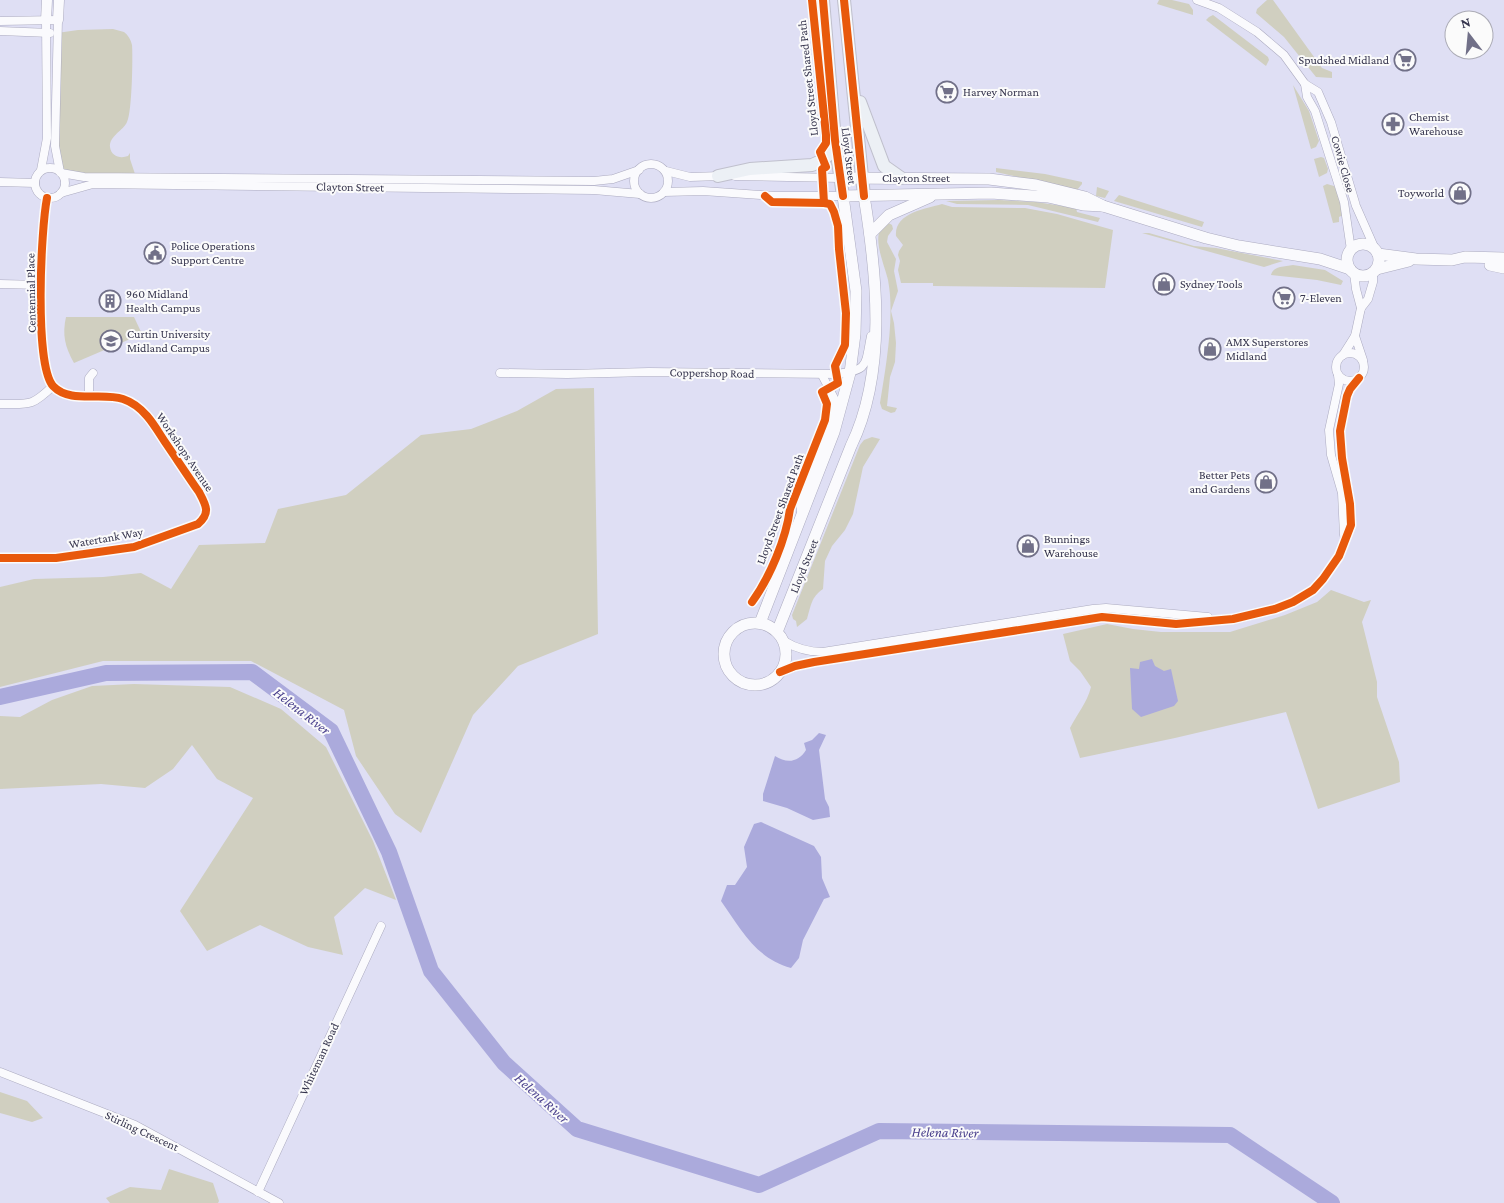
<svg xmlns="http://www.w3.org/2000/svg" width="1504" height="1203" font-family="'Crimson Pro',serif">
<rect width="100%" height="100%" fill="#dfdff4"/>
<!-- green -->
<g fill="#d0cfc0">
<path d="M 1159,0 L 1172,0 L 1189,4 L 1193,10 L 1193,15 L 1157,4 Z"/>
<path d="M 1267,0 L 1273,0 L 1322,68 L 1332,72 L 1332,78 L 1316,77 L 1284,37 L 1256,13 L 1257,9 Z"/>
<path d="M 1213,15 L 1268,57 L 1269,60 L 1266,66 L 1206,20 L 1209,17 Z"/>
<path d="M 113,29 L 124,32 C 128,35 131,40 132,45 C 133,57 132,113 127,122 C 123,131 109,136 110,147 C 111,156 120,159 128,156 L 130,153 L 130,159 L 135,174 L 61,173 L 58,163 L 57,33 L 78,30 Z"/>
<path d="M 1293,85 L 1309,111 L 1319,141 L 1316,147 L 1311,149 Z"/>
<path d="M 1321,157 L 1324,158 L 1328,169 L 1327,173 L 1319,177 L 1314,159 Z"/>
<path d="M 996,168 L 1045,174 L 1082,182 L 1082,184 L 1077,190 L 996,172 Z"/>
<path d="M 1327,184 L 1334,186 C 1340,195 1342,205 1343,215 L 1339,217 L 1339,222 L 1333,223 L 1323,186 Z"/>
<path d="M 1097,187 L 1109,191 L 1105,198 L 1096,196 Z"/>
<path d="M 1119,195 L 1204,222 L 1202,227 L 1114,201 Z"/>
<path d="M 999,200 L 1036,202 L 1076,208 L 1077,212 L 1100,218 L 1098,222 L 1028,205 L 957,204 L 946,201 Z"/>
<path d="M 942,204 L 952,207 L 1025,208 L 1057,214 L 1113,230 L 1105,288 L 933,286 L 933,283 L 901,283 L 898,270 L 900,261 L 898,255 L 899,251 L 903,245 L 896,236 C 894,213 925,209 942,204 Z"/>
<path d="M 887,222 L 892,225 L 893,229 L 888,236 L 887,242 L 896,259 L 894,271 L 898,291 L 891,311 L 894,323 L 896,343 L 895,362 L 890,377 L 887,406 L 897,408 L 895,412 L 891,413 L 882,409 L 880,403 C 886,366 895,316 888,280 C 885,267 874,242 880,231 C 881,228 885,224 887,222 Z"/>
<path d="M 1142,233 L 1149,233 L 1194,246 L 1216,248 L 1283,261 L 1264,267 Z"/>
<path d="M 1293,265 L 1325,270 L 1343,281 L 1341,285 L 1317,280 L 1271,275 C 1274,265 1285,267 1293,265 Z"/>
<path d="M 66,317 L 134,317 L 142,334 L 74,363 C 65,347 62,335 66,317 Z"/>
<path d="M 594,388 L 598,634 L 518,666 L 473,715 L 421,833 L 395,814 L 356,756 L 344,710 L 251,661 L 103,661 L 0,687 L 0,587 L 34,579 L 103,577 L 141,573 L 171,589 L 199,545 L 265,543 L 278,509 L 346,495 L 421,435 L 471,429 L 517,411 L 556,389 Z"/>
<path d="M 872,437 L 880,439 L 863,467 L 853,514 L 845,530 L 832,546 L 825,561 L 823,589 C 811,597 811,606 807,619 L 797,627 L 796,621 L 793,619 L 792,615 L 860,445 L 864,440 Z"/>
<path d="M 1331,590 L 1364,602 L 1371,600 L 1362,622 L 1377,682 L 1377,697 L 1399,762 L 1400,782 L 1318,809 L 1286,712 L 1175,738 L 1080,758 L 1070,728 C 1077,714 1087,703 1091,687 L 1080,671 L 1070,661 L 1063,634 L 1107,624 L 1133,629 L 1161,632 L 1230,632 L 1285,615 L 1317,602 Z"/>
<path d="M 134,684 L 230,687 L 281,709 L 326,747 L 373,841 L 396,900 L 365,888 L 334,917 L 343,955 L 308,947 L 260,925 L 207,951 L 180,911 L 253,798 L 217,779 L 192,745 L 173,769 L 145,788 L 101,784 L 0,789 L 0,716 L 20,717 L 52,700 L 92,686 Z"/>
<path d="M 0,1092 L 27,1101 L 43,1118 L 32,1122 L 0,1113 Z"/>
<path d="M 169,1169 L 213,1183 L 219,1201 L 218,1203 L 110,1203 L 106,1198 L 130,1187 L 161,1190 Z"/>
</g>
<!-- water -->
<g fill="#abaadc">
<path d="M 1152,659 L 1155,666 L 1164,671 L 1171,669 L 1178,701 L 1174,706 L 1141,717 L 1132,709 L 1130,668 L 1139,669 L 1140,662 Z"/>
<path d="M 819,733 L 826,735 L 819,750 L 825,799 L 829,807 L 830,817 L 813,820 L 787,808 L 763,801 L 763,794 L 775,756 C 787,764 799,762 806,750 L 804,743 L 812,740 Z"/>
<path d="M 761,822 L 814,846 L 821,857 L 822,878 L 830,897 L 824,899 L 803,940 L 799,958 L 791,968 C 755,958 741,929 721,901 L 727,885 L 735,885 L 747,867 L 744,847 L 754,824 Z"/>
</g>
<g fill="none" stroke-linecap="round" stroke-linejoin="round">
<!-- river -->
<path stroke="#abaadc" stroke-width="16" d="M 0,697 L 106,673 L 252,672 L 331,731 L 389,852 L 431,971 L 504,1063 L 577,1129 L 759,1185 L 879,1131 L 1230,1135 L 1332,1203"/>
<!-- minor casing -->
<g stroke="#acabc0" stroke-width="9">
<g id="minor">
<path d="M 1197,0 L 1219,8 L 1257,32 L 1284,55 L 1305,84 L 1318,92 L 1331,122 L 1356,206 L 1375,249"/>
<path d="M 0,21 L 58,20 L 55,146 L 60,172"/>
<path d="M 0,31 L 50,33"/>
<path d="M 1305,84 L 1307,97 L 1315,111 L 1344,202 L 1351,250"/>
<circle cx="651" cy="181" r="17"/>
<circle cx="50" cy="183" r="15"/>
<path d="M 41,170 L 47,138 L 46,21"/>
<path d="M 666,171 L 690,177 L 721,176"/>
<path d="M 61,173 L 84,177 L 594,181 L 613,179 L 639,170"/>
<path d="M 735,176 L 840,178"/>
<path d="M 0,182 L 35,183"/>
<path d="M 664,192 L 703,191 L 775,196 L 843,196"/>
<path d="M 61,193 L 93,184 L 594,190 L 640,194"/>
<path d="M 1354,273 L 1356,289 L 1361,308"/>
<path d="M 0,284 L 41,285"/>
<path d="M 1355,336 L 1363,360"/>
<circle cx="1350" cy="367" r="14"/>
<path d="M 1343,355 L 1355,336 L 1361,308 L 1368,299 L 1373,282 L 1373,273"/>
<path d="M 500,373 L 567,374 L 649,372 L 836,374 C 869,370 865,366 871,336"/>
<path d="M 1338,375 L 1339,384 L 1329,430 L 1331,455 L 1342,493 L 1344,535"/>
<path d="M 89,396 L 89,378 L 93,373"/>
<path d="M 0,404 C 30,404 31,407 53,386"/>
<path d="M 801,511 L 801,500 L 833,413 L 835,400 L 822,375"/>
<path d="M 0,558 L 56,558 L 134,547 L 198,524 C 211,513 206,505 199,492 C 187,475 176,458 165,442 C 159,433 154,424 147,416 C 141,409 132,402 123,399 C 101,392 70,404 53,386 C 34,364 41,228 47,198"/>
<path d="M 784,641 C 797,649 808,652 823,652 L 1093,609 L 1106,608 L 1208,617"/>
<path d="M 780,672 L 795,666 L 814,662 L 1102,617 L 1176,624 L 1233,619 L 1275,609 L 1293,602 L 1313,590 L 1323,579 L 1339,556 L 1351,525 L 1350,504 L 1342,458 L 1340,431 L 1347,396 L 1350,389 L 1359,378"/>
<path d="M 0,1072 L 135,1125 L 279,1203"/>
<path d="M 258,1192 L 381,926"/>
</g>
</g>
<!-- tertiary casing -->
<g stroke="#acabc0" stroke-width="11">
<g id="tertiary">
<path d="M 58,20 L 59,0"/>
<path d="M 46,21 L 47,0"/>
</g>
</g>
<!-- secondary casing -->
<g stroke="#acabc0" stroke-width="12">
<g id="secondary">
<path d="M 840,178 L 989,179 L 1036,185 L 1085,197 L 1103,206 L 1206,238 L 1239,246 L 1320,259 L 1350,269"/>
<path d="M 870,234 L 889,215 L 930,197"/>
<circle cx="1363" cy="260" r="16"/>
<path d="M 1378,254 L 1416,259 L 1452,260 L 1465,257 L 1504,258"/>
<path d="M 1490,265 L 1504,268"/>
<path d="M 1377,269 L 1409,261"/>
<circle cx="755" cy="654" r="31"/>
<path d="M 760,623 L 834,432 L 850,373 L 855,334 L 856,291 L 843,196 L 991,193 L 1048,197 L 1083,205 L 1103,206"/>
<path d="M 777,632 L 851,446 C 887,372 877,275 864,196"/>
</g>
</g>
<!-- primary casing -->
<g stroke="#c0c0cd" stroke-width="14">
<g id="primary">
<path d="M 823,0 L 835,140 L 843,196"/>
<path d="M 844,0 L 864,196"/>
<path d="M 860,102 L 884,166 L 901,178"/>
<path d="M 718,176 L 750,169 L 812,165 L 823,160 L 828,155 L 835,141"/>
</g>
</g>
<!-- minor -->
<use href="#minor" stroke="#fafafd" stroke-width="8"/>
<!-- tertiary -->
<use href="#tertiary" stroke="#fafafd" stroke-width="10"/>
<!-- secondary -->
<use href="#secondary" stroke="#fafafd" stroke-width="11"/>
<!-- primary -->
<use href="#primary" stroke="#ecf0f5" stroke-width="12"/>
<!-- cycleway casing -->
<g stroke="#fbfbfb" stroke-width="11">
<g id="cycleway">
<path d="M 812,0 L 826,135 L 826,143 L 820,152 L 826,167 L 822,169 L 824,203"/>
<path d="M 823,0 L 835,140 L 843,196"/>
<path d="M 844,0 L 864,196"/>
<path d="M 0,558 L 56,558 L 134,547 L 198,524 C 211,513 206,505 199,492 C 187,475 176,458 165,442 C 159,433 154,424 147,416 C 141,409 132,402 123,399 C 101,392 70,404 53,386 C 34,364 41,228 47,198"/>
<path d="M 752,602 C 770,577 786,539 790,509 L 825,420 L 827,404 L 822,392 L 838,383 L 835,366 L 845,345 L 846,313 L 839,249 L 838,226 L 834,212 L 830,204 L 824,203 L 772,202 L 765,196"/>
<path d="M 780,672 L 795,666 L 814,662 L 1102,617 L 1176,624 L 1233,619 L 1275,609 L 1293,602 L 1313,590 L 1323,579 L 1339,556 L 1351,525 L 1350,504 L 1342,458 L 1340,431 L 1347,396 L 1350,389 L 1359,378"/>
</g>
</g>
<!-- cycleway -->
<use href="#cycleway" stroke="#e8590c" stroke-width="8"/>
</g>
<!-- icons -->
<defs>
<g id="supermarket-ring" transform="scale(1.125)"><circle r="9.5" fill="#fbfbfb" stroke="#717088" stroke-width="1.5"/><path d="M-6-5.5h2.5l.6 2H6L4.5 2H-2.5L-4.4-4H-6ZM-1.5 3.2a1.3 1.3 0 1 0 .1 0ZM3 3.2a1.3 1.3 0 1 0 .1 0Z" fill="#717088"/></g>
<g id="pharmacy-ring" transform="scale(1.125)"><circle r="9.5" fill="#fbfbfb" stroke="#717088" stroke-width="1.5"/><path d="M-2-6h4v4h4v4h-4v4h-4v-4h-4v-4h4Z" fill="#717088"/></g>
<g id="shop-ring" transform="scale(1.125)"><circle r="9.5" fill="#fbfbfb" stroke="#717088" stroke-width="1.5"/><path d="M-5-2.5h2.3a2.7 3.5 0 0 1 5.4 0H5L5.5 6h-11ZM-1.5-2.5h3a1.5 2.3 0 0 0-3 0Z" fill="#717088"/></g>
<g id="civic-ring" transform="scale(1.125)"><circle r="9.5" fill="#fbfbfb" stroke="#717088" stroke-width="1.5"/><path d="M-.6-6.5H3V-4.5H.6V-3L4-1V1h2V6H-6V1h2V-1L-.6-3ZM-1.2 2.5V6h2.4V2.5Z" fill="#717088"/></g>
<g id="building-ring" transform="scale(1.125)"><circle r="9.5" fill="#fbfbfb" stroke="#717088" stroke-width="1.5"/><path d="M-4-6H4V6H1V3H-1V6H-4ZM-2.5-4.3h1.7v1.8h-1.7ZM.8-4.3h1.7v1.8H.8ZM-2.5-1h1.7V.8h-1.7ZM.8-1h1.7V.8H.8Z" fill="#717088"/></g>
<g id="university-ring" transform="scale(1.125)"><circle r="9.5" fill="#fbfbfb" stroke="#717088" stroke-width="1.5"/><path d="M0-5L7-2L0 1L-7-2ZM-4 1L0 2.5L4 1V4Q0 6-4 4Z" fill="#717088"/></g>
</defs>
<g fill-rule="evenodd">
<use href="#supermarket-ring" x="1405" y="60"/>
<use href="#supermarket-ring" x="947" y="92"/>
<use href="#pharmacy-ring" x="1393" y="124"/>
<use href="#shop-ring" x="1460" y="193"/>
<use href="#civic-ring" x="155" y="253"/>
<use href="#shop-ring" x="1164" y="284"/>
<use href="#supermarket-ring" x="1284" y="298"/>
<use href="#building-ring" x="110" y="301"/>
<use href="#university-ring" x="111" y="341"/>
<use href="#shop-ring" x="1210" y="349"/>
<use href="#shop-ring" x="1266" y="482"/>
<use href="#shop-ring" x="1028" y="546"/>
</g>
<g text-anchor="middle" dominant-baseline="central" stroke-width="4" stroke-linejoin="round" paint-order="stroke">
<!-- poi labels -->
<g font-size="12" fill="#36354e" stroke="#fbfbfb" text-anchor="start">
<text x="1389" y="60" text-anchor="end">Spudshed Midland</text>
<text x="963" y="92">Harvey Norman</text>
<text x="1409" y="117">Chemist<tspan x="1409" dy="14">Warehouse</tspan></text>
<text x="1444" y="193" text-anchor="end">Toyworld</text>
<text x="171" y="246">Police Operations<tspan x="171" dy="14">Support Centre</tspan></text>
<text x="1180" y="284">Sydney Tools</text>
<text x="126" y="294">960 Midland<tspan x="126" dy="14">Health Campus</tspan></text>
<text x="1300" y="298">7-Eleven</text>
<text x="127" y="334">Curtin University<tspan x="127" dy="14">Midland Campus</tspan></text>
<text x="1226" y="342">AMX Superstores<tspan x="1226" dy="14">Midland</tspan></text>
<text x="1250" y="475" text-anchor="end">Better Pets<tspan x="1250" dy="14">and Gardens</tspan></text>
<text x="1044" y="539">Bunnings<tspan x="1044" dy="14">Warehouse</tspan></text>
</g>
<!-- street labels -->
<g font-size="12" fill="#36354e" stroke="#fbfbfb">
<text transform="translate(808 78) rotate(-96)">Lloyd Street Shared Path</text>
<text transform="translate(849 156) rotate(83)">Lloyd Street</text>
<text transform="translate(1343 164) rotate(74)">Cowie Close</text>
<text x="916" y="178">Clayton Street</text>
<text transform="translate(350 187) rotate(1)">Clayton Street</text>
<text transform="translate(31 293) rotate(-91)">Centennial Place</text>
<text transform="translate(712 373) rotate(1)">Coppershop Road</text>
<text transform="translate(185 452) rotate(56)">Workshops Avenue</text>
<text transform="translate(780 509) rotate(-70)">Lloyd Street Shared Path</text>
<text transform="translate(106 538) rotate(-10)">Watertank Way</text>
<text transform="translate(804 566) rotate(-68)">Lloyd Street</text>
<text transform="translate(319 1059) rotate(-65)">Whiteman Road</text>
<text transform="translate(142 1131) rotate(25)">Stirling Crescent</text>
</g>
<!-- water labels -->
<g font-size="14" font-style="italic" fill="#4a408d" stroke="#fbfbfb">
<text transform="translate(302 711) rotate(38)">Helena River</text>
<text transform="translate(542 1098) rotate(42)">Helena River</text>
<text transform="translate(945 1132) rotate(1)">Helena River</text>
</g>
</g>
<!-- north arrow -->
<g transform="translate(1469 35) rotate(344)"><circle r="24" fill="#fbfbfb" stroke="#acacb6"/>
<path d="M0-4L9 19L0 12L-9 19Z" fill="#717088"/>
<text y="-8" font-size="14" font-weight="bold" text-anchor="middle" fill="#36354e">N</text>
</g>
</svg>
